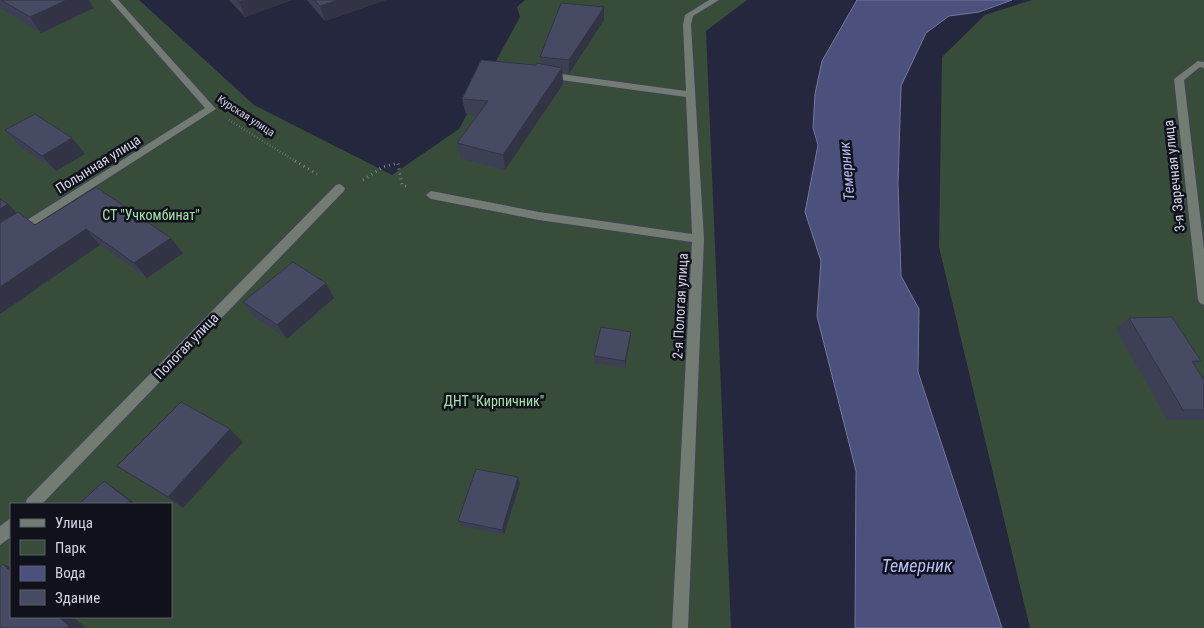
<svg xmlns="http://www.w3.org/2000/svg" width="1204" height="628" font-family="'Roboto Condensed',sans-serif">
<rect width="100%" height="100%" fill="#25273e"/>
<!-- green -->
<g fill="#384d39" fill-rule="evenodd">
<path d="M 0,0 L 139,0 L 254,105 L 392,175 L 459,129 L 520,17 L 517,7 L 525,0 L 747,0 L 706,31 L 731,628 L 0,628 ZM 11,504 L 171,504 L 171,617 L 11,617 Z"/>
<path d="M 1032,0 L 1204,0 L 1204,628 L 1030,628 L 939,247 L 942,57 L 985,15 Z"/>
</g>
<!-- water -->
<path fill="#4c507c" stroke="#74789b" d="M 857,0 L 1012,0 L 979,12 L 949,16 L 926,33 L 901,86 L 898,183 L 901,276 L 919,309 L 918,372 L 1002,628 L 855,628 L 856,471 L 817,316 L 821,261 L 805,212 L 818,145 L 813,128 L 815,94 L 822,61 Z"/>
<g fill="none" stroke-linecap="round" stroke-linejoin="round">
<!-- minor casing -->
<g stroke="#414358" stroke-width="2">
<g id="minor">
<path d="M 110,0 L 118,0 L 216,109 L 0,247 L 0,237 L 205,108 Z"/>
<path d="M 709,0 L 719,0 L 693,16 L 691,25 L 704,239 L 688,628 L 672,628 L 692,242 L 539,220 L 431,199 L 426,195 L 431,191 L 539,212 L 692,234 L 686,97 L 546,78 L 541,75 L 546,72 L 686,91 L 683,25 L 685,15 Z"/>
<path d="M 1198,61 L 1204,62 L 1204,68 L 1200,67 L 1184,80 L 1204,249 L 1204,305 L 1200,303 L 1198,300 L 1174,79 Z"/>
<path d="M 340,184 L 345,188 L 344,191 L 42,504 L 25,504 L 27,499 L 336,185 Z"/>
<path d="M 11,518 L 11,537 L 0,545 L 0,526 Z"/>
</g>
</g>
<!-- path-far1 -->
<path stroke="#7f8194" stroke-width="2.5" stroke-dasharray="0.5 2.5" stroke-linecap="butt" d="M 229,120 L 297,162"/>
<!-- path -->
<g stroke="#7f8194" stroke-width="3" stroke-dasharray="1 4" stroke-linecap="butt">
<path d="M 295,161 L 317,174"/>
<path d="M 363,180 L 383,167 L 398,163 L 402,185 L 409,187"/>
</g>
<!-- minor -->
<use href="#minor" fill="#727c72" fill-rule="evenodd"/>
</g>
<!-- wall -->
<g fill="#3d4055">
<path d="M 0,0 L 89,0 L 94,8 L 41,33 L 0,8 Z"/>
<path d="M 229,0 L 292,0 L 245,17 Z"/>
<path d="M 307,0 L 386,0 L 325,21 Z"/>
<path d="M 604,7 L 604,20 L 569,74 L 562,73 L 563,84 L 505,170 L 461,159 L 457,143 L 478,116 L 466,114 L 462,99 L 536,65 L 541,64 L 540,57 Z"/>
<path d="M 5,130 L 72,138 L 85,154 L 56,171 L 19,146 Z"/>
<path d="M 96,187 L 183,253 L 147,278 L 100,245 L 0,314 L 0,199 L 17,213 L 35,225 Z"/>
<path d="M 326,283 L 334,298 L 287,339 L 254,317 L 243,302 Z"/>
<path d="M 1129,318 L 1201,361 L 1195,366 L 1204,380 L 1204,420 L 1167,420 L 1116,329 Z"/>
<path d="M 631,332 L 630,339 L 625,368 L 594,363 L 594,356 Z"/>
<path d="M 243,442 L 183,508 L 117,466 Z"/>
<path d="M 520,483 L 504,535 L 461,526 L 458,521 Z"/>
</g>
<!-- shaded-wall -->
<g fill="#323445">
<path d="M 67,0 L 89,0 L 94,8 L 41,33 L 30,17 Z"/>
<path d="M 245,0 L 292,0 L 245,17 L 239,2 Z"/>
<path d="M 338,0 L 386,0 L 325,21 L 320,6 Z"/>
<path d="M 604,7 L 604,20 L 569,74 L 569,60 Z"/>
<path d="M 562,68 L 563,84 L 505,170 L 503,155 Z"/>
<path d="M 72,138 L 85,154 L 56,171 L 42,156 Z"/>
<path d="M 8,204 L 24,220 L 0,235 L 0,209 Z"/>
<path d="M 86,229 L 100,245 L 0,314 L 0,287 Z"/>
<path d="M 171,238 L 183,253 L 147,278 L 134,263 Z"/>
<path d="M 326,283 L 334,298 L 287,339 L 277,325 Z"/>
<path d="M 631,332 L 630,339 L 625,368 L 625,361 Z"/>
<path d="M 230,429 L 243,442 L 183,508 L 168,497 Z"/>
<path d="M 518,477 L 520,483 L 504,535 L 502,530 Z"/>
<path d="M 104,481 L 113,487 L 136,504 L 126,504 Z"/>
<path d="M 3,564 L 11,567 L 11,572 Z"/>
<path d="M 59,617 L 73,617 L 86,628 L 67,628 Z"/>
</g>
<!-- building -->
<g fill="#474a63" stroke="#323445">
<path d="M 1,0 L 67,0 L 30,17 Z"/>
<path d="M 237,0 L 245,0 L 239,2 Z"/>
<path d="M 314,0 L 338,0 L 320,6 Z"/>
<path d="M 561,3 L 604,7 L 569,60 L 540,57 Z"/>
<path d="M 481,60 L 536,65 L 537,63 L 562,68 L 503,155 L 457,143 L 488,101 L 462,99 Z"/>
<path d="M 35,114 L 72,138 L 42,156 L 5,130 Z"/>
<path d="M 96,187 L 171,238 L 134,263 L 86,229 L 0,287 L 0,223 L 18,212 L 35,225 Z"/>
<path d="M 0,199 L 8,204 L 0,209 Z"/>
<path d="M 293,262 L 326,283 L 277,325 L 243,302 Z"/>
<path d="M 1172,317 L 1201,361 L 1192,361 L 1204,380 L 1204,410 L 1183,410 L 1129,318 Z"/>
<path d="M 601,327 L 631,332 L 625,361 L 594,356 Z"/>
<path d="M 181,402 L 230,429 L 168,497 L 117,466 Z"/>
<path d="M 476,469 L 518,477 L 502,530 L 458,521 Z"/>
<path d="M 104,481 L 130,501 L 126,504 L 79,504 Z"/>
<path d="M 3,564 L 11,572 L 11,617 L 59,617 L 69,626 L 67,628 L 0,628 L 0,567 Z"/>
</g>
<g text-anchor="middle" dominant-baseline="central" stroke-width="5" stroke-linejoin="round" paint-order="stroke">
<!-- far-street labels -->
<g font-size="11" fill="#d2d4e3" stroke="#10111b">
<text transform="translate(246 116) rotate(33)">Курская улица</text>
</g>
<!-- street labels -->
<g font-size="14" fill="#d2d4e3" stroke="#10111b">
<text transform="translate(98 164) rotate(-32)">Полынная улица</text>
<text transform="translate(1174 176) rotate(-96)">3-я Заречная улица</text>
<text transform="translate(680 306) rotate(-87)">2-я Пологая улица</text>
<text transform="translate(186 346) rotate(-46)">Пологая улица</text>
</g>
<!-- park labels -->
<g font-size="14" fill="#a5e3a9" stroke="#10111b">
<text x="151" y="215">СТ "Учкомбинат"</text>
<text x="494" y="401">ДНТ "Кирпичник"</text>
</g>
<!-- water labels -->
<g font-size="15" font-style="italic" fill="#b5bcf5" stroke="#10111b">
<text transform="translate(847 171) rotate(-95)">Темерник</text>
</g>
<!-- near-water labels -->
<g font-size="18" font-style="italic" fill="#b5bcf5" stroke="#10111b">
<text x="917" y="565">Темерник</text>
</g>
</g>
<!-- legend -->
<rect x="10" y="503" width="162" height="115" fill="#10111b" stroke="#5e5f6b"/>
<rect x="20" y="519" width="25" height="8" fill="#727c72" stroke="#5e5f6b"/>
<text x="55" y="528" font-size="15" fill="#d2d4e3">Улица</text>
<rect x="20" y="540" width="25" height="15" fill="#384d39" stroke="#5e5f6b"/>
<text x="55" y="553" font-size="15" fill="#d2d4e3">Парк</text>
<rect x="20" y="566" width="25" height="15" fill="#4c507c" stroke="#5e5f6b"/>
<text x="55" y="578" font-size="15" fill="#d2d4e3">Вода</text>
<rect x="20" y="590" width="25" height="15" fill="#474a63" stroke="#5e5f6b"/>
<text x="55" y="603" font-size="15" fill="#d2d4e3">Здание</text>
</svg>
